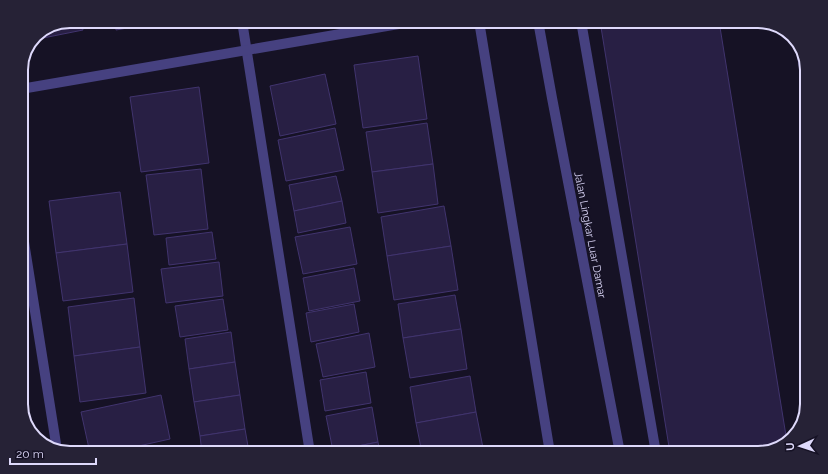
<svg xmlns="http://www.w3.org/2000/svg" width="828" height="474" font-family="Raleway,sans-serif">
<rect width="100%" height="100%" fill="#161225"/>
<!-- building -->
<g fill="#281f44" stroke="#41346e">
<path d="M 70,21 L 81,21 L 83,30 L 33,40 L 35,35 Z"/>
<path d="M 115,21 L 167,21 L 116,30 Z"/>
<path d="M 600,21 L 719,21 L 787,442 L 783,446 L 758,453 L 670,453 Z"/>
<path d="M 418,56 L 427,119 L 363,128 L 354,65 Z"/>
<path d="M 325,74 L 336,124 L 280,136 L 270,86 Z"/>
<path d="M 199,87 L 209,163 L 141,172 L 130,97 Z"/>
<path d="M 427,123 L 433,164 L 372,172 L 366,132 Z"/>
<path d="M 335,128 L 344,170 L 286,181 L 278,140 Z"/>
<path d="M 433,164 L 438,204 L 378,213 L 372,172 Z"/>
<path d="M 201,169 L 208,229 L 154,235 L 146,175 Z"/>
<path d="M 336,176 L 342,201 L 294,211 L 289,185 Z"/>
<path d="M 120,192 L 127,244 L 56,253 L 49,201 Z"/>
<path d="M 342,201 L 346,223 L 298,233 L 294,211 Z"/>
<path d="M 444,206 L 451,246 L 387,256 L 381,217 Z"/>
<path d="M 350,227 L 357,264 L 303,274 L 295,237 Z"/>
<path d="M 212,232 L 216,259 L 169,265 L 166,238 Z"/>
<path d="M 127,244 L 133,292 L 63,301 L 56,253 Z"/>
<path d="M 451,246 L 458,290 L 394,300 L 387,256 Z"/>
<path d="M 219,262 L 223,296 L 166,303 L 161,269 Z"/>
<path d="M 354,268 L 360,301 L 309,311 L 303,278 Z"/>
<path d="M 455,295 L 461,329 L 403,338 L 398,304 Z"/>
<path d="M 134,298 L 140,347 L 74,356 L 68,307 Z"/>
<path d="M 223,299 L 228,330 L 180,337 L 175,306 Z"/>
<path d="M 354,304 L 359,332 L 311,342 L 306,313 Z"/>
<path d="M 461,329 L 467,369 L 410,378 L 403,338 Z"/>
<path d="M 231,332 L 235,362 L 189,369 L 185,339 Z"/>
<path d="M 369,333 L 375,367 L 323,377 L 316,344 Z"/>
<path d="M 140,347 L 146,393 L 80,402 L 74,356 Z"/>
<path d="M 235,362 L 240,395 L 194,402 L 189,369 Z"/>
<path d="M 366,372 L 371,403 L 325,411 L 320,380 Z"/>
<path d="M 470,376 L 476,412 L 416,423 L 410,387 Z"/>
<path d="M 161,395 L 170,439 L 107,453 L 90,453 L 81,412 Z"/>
<path d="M 240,395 L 245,429 L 200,436 L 194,402 Z"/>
<path d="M 372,407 L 378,442 L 333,451 L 326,416 Z"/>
<path d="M 476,412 L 484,453 L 422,453 L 416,423 Z"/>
<path d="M 245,429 L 249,452 L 240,453 L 202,453 L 200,436 Z"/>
<path d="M 378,442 L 380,453 L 333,453 L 333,451 Z"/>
<path d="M 158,448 L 159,453 L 131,453 Z"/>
</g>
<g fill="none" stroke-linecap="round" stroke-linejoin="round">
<!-- minor -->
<g stroke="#464180" stroke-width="10">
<path d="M 242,21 L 310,453"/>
<path d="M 479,21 L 550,453"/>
<path d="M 538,21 L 552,98 L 620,453"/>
<path d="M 581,21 L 656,453"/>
<path d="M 801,50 L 807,85"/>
<path d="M 21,89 L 416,21"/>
<path d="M 21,223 L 57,450"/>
</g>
</g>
<g text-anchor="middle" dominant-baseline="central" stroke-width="4" stroke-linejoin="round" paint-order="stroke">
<!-- street labels -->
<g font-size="11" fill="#ded9fb" stroke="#161225">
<text transform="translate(590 235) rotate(79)">Jalan Lingkar Luar Damar</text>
</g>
</g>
<!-- crop -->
<path d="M0 0H828V474H0ZM70 28H758A42 42 0 0 1 800 70V404A42 42 0 0 1 758 446H70A42 42 0 0 1 28 404V70A42 42 0 0 1 70 28Z" fill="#262236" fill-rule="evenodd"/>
<path fill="none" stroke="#ded9fb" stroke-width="2" d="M70 28H758A42 42 0 0 1 800 70V404A42 42 0 0 1 758 446H70A42 42 0 0 1 28 404V70A42 42 0 0 1 70 28Z"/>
<!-- north arrow -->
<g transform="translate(800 446) rotate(267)" stroke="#161225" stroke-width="3" paint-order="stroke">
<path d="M0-3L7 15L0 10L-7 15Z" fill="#ded9fb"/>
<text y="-6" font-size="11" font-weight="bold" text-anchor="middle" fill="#ded9fb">U</text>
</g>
<!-- scale -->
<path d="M10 458v6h86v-6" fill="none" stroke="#ded9fb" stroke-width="2"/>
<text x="16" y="458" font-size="12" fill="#ded9fb" stroke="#161225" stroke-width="3" paint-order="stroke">20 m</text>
</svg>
